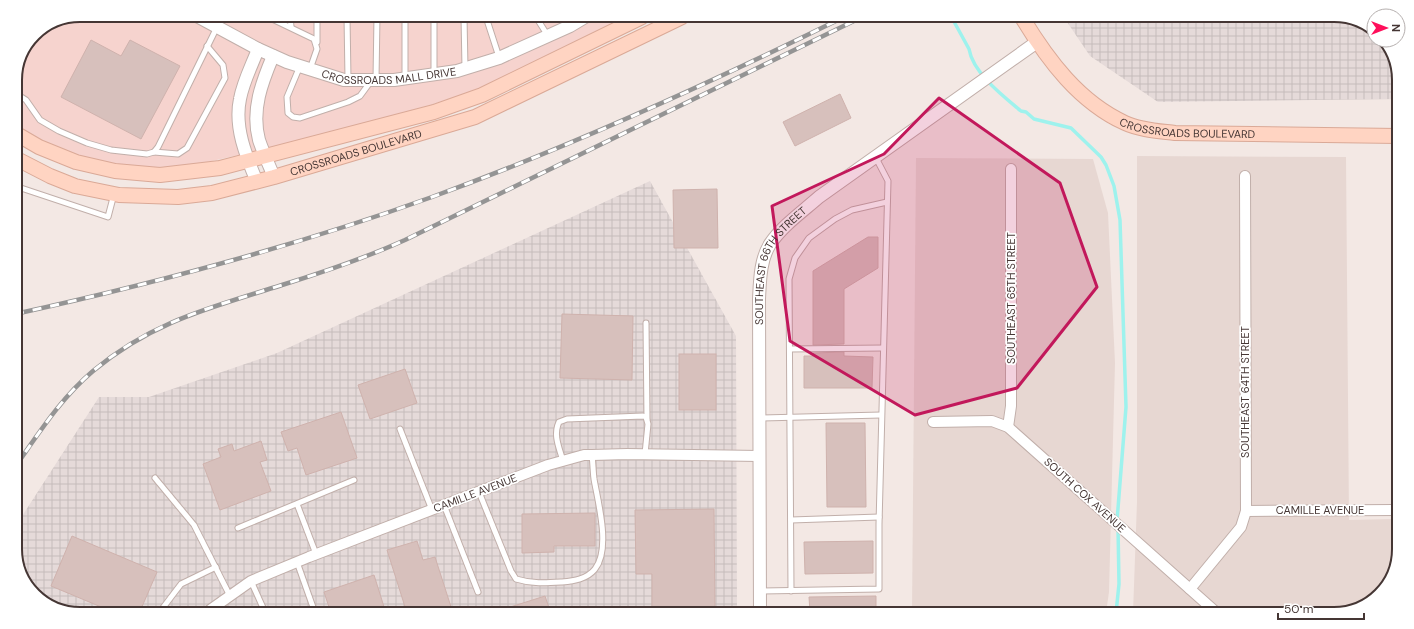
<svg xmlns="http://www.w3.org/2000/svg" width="1414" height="629" font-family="'DM Sans',sans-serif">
<defs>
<pattern id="industrial-grid" width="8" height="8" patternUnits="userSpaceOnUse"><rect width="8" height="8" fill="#e5dad9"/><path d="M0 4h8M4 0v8" fill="none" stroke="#c6bcbb"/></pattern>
</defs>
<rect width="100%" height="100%" fill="#f3e8e4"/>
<!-- residential -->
<g fill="#e7d7d2">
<path d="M 1137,156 L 1346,157 L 1349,520 L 1394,519 L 1394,574 L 1370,603 L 1334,614 L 1133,613 L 1137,502 Z"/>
<path d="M 916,158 L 1093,159 L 1108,213 L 1115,363 L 1109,592 L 1106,613 L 912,612 Z"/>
</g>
<!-- commercial -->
<path fill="#f6d3ce" d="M 81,15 L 625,17 L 476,90 L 424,107 L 283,145 L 190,166 L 158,169 L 122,166 L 62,151 L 15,125 L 15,76 L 34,34 Z"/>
<!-- industrial -->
<g fill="url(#industrial-grid)">
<path d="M 1065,19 L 1359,20 L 1374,33 L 1374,40 L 1383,40 L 1388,44 L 1399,76 L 1399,99 L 1158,102 L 1090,56 Z"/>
<path d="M 650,181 L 736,336 L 737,612 L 55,609 L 28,588 L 15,553 L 15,527 L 99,397 L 149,397 L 277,353 Z"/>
</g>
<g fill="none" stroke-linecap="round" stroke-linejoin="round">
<!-- stream -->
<g stroke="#9ef2ed" stroke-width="3.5">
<path d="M 952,18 L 969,49 C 973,73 1003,96 1021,111 L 1026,112 L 1034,119 L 1071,128 L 1101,157 L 1106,165 L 1114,186 L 1120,220 L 1126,407 L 1117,521"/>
<path d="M 1116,613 L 1119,584 L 1118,527"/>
</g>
</g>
<!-- building -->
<g fill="#d7c0bc" stroke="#cfb2ad">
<path d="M 91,40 L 121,56 L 130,40 L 180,66 L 141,139 L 61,97 Z"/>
<path d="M 840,94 L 851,118 L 795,146 L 783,122 Z"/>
<path d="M 717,189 L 718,248 L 674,248 L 673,190 Z"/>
<path d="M 868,237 L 878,237 L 878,268 L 844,289 L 844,344 L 813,345 L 813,271 Z"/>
<path d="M 562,314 L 633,316 L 632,380 L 560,378 Z"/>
<path d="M 844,352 L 844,356 L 873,357 L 872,388 L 804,388 L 804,356 L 813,356 L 813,353 Z"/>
<rect x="679" y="354" width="37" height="56"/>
<path d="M 405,369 L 417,403 L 370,419 L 358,385 Z"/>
<path d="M 341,412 L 357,458 L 306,475 L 297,448 L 288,451 L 281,432 Z"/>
<path d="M 826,423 L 865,423 L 866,507 L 827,507 Z"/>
<path d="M 261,441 L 267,460 L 260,462 L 271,491 L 220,510 L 203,464 L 221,457 L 218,449 L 232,444 L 234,451 Z"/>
<path d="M 714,509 L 715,612 L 652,611 L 652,574 L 636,574 L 635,510 Z"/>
<path d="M 595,513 L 595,546 L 554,546 L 554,552 L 522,553 L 522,514 Z"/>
<path d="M 72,536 L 157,572 L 141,609 L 106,609 L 51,586 Z"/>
<path d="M 417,541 L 423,560 L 435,557 L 452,610 L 406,610 L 387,550 Z"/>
<path d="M 873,541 L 873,573 L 805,574 L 804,542 Z"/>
<path d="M 374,575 L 385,610 L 330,610 L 324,592 Z"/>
<path d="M 545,596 L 550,611 L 504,611 L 504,609 Z"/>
<path d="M 876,596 L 876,612 L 810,612 L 809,597 Z"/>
</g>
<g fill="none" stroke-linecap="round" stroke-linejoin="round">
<!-- service casing -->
<g stroke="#c1afaa" stroke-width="7">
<g id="service">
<path d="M 266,16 L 314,39 L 317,49 L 310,69"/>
<path d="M 290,16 L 291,27"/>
<path d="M 347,16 L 348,79"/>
<path d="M 405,16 L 405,79"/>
<path d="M 464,17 L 465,68"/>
<path d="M 486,17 L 499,57"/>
<path d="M 536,17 L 548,36"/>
<path d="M 317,42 L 317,16"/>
<path d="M 300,66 L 287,97 L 288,113 L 293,117 L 300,118 L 348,102 L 360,96 L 371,81"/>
<path d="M 434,74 L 434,16"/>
<path d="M 376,79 L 377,16"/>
<path d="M 15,93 L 26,100 L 40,120 L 59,131 L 87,143 L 111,150 L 147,154 L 154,152 L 158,147 L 217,27"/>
<path d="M 154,152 L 178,154 L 187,148 L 225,78 L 223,65 L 207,46"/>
<path d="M 15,186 L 108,217 L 114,194"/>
<path d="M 646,323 L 647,419"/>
<path d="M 790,349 L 883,348"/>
<path d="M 759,418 L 881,415"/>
<path d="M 400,429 L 432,510"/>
<path d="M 563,461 C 559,447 553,435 559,422 L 567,419 L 643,416 L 646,417 L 648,424 L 645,454"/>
<path d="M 155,478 L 194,525 L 230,596"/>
<path d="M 479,492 L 511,571 L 516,579 C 532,584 546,583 562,582 C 574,581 587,579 595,569 C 611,549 598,502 594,479 C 593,471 593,463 592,455"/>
<path d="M 297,504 L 316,554"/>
<path d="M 444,505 L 478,592"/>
<path d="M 791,520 L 879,517"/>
<path d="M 238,528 L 354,480"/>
<path d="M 297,562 L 314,610"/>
<path d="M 251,581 L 264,610"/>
<path d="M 760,591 L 879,589 L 879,524 L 888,181 L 876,158"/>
<path d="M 791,591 L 789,279 L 795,258 L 809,238 L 835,219 L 852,210 L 887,202"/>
<path d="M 162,609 L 181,584 L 216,567"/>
</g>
</g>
<!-- minor casing -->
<g stroke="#c1afaa" stroke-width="12">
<g id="minor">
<path d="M 933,422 L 992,421 L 1008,427 L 1218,614"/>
<path d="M 1008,427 L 1011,406 L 1011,169"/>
<path d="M 1246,511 L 1395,510"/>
<path d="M 1190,589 L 1241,527 L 1246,511 L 1245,176"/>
<path d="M 210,610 L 251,581 L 309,557 L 548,465 L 584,455 L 592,455 L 627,454 L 759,456"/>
</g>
</g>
<!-- tertiary casing -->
<g stroke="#c1afaa" stroke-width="14">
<g id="tertiary">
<path id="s1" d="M 195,15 L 258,49 L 287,62 L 344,80 L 394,80 L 457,71 L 499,58 L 570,26 L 585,17"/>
<path d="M 273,56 C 262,82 251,110 259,140 C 263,152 269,165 274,177"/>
<path d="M 257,182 C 246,156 234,127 240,99 C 243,82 252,65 258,49"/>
<path id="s2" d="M 760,612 L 759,299 C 760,281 760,260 770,244 C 782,226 802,212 819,197 L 1037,42"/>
</g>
</g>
<!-- secondary casing -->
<g stroke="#daa997" stroke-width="16">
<g id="secondary">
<path id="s3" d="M 1023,19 C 1048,60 1079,102 1125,123 C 1140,130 1159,131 1175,133 L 1398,136"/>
<path d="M 15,133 L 39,147 L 76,162 L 115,171 L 160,175 L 220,168 L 434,112 L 482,95 L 642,17"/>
<path id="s4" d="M 15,158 L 50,176 L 75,186 L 119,195 L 178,197 L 212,193 L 274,177 L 475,117 L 682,17"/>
</g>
</g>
<!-- service -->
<use href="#service" stroke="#fff" stroke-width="5"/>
<!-- minor -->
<use href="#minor" stroke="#fff" stroke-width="10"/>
<!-- tertiary -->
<use href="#tertiary" stroke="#fff" stroke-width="12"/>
<!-- secondary -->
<use href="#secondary" stroke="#ffd4c2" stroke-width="14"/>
<!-- rail casing -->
<g stroke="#949494" stroke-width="4.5">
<g id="rail">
<path d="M 15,314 C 157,283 296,246 432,197 C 572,146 708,84 842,18"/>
<path d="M 15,467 C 39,433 61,398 93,371 C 153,321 210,308 282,285 C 324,272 365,258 405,240 L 860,18"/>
</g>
</g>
<!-- rail -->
<use href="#rail" stroke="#fff" stroke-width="3" stroke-dasharray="9" stroke-linecap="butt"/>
</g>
<!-- marked area -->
<path fill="#c2185b" fill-opacity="0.2" stroke="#c2185b" stroke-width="3" stroke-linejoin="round" d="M 939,98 L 1060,183 L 1097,287 L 1017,388 L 915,415 L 790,341 L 772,206 L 884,154 Z"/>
<g text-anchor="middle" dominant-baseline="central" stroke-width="3.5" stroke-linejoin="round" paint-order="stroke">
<!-- street labels -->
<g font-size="11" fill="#453634" stroke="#fff">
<text stroke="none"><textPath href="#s1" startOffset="208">CROSSROADS MALL DRIVE</textPath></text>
<text stroke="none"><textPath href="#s3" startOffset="211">CROSSROADS BOULEVARD</textPath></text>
<text stroke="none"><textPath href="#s4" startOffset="354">CROSSROADS BOULEVARD</textPath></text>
<text stroke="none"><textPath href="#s2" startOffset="353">SOUTHEAST 66TH STREET</textPath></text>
<text transform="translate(1011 298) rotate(-90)">SOUTHEAST 65TH STREET</text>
<text transform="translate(1245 392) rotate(-90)">SOUTHEAST 64TH STREET</text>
<text transform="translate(475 493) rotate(-21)">CAMILLE AVENUE</text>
<text transform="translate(1085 495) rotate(42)">SOUTH COX AVENUE</text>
<text x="1320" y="510">CAMILLE AVENUE</text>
</g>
</g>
<!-- crop -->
<path d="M0 0H1414V629H0ZM80 22H1334A58 58 0 0 1 1392 80V549A58 58 0 0 1 1334 607H80A58 58 0 0 1 22 549V80A58 58 0 0 1 80 22Z" fill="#fff" fill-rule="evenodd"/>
<path fill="none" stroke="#453634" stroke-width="2" d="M80 22H1334A58 58 0 0 1 1392 80V549A58 58 0 0 1 1334 607H80A58 58 0 0 1 22 549V80A58 58 0 0 1 80 22Z"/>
<!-- north arrow -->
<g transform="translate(1386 28) rotate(90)"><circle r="19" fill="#ffffff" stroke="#b5afae"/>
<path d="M0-3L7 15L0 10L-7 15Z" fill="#ff0f5b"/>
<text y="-6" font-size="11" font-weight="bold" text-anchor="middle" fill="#453634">N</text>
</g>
<!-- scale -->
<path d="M1278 613v6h86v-6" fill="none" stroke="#453634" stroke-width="2"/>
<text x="1284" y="613" font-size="12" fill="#453634" stroke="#ffffff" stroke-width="3" paint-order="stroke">50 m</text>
</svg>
